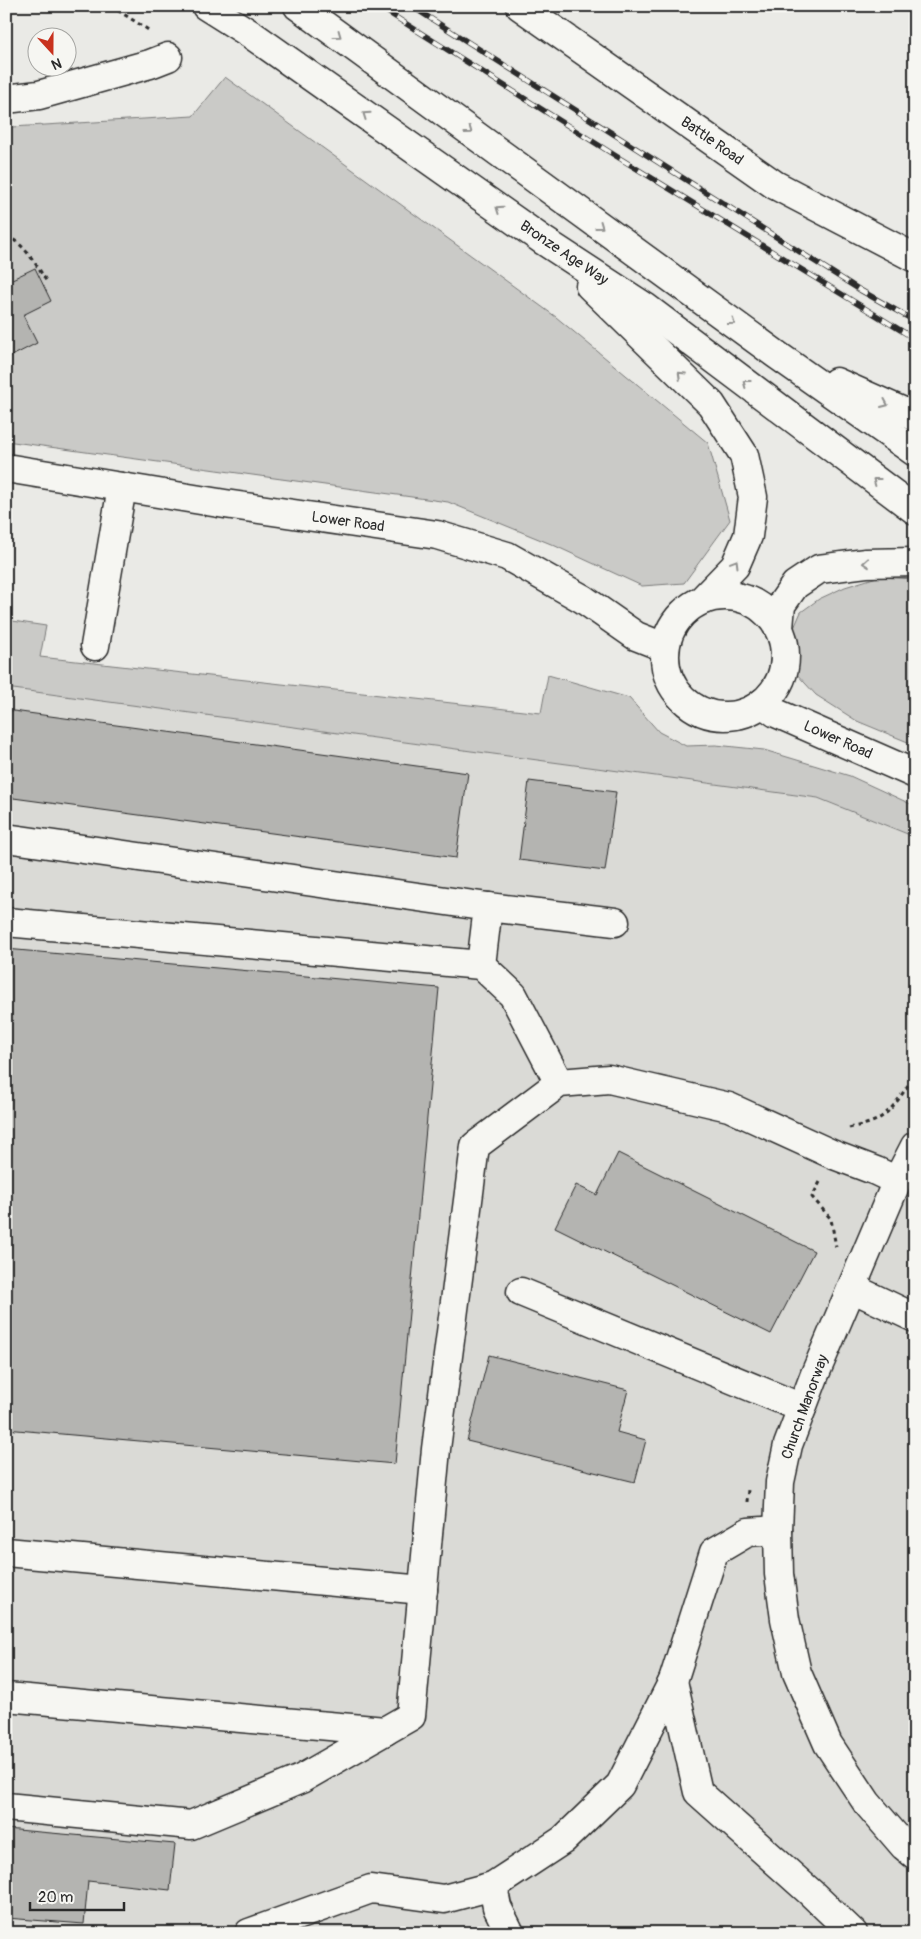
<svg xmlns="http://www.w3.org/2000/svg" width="921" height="1939" font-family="Pangolin,sans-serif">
<rect width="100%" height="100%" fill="#eaeae6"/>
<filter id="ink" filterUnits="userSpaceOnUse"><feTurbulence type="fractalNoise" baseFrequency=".02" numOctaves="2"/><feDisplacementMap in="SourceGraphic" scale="10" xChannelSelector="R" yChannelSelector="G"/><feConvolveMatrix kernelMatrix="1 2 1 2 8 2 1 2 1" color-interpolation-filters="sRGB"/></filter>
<g filter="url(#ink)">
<!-- built -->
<path fill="#dadad6" d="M 6,688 L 818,798 L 915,837 L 915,1933 L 6,1933 Z"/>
<!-- green -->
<g fill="#cacac7" stroke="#7a7a79">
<path d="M 225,77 L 556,317 L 708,443 L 730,520 L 684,583 L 642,586 L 551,544 L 448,502 L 6,441 L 6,129 L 12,127 L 193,116 Z"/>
<path d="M 877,577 L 915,579 L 915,745 L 857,721 L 816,695 L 794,671 L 791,651 L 794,628 L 801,612 L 819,599 L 845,587 Z"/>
<path d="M 6,620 L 46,626 L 40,657 L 541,713 L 548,675 L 629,698 L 659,732 L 686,746 L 716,745 L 764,750 L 850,776 L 915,806 L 915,837 L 818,798 L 6,688 Z"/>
</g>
<!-- building -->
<g fill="#b4b4b1" stroke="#2b2b2b">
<path d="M 35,268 L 51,301 L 23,315 L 37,343 L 6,359 L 6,282 Z"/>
<path d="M 6,710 L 468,773 L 456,858 L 6,797 Z"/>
<path d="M 529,781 L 616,792 L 605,871 L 519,860 Z"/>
<path d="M 6,949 L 439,988 L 395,1464 L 6,1429 Z"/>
<path d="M 618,1153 L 814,1251 L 771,1334 L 555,1227 L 576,1185 L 597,1195 Z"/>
<path d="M 489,1355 L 628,1390 L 617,1432 L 646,1440 L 635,1482 L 467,1441 Z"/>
<path d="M 6,1829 L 175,1844 L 170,1890 L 88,1881 L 84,1924 L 6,1918 Z"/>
</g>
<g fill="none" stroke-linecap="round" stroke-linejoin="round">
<!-- minor casing -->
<g stroke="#2b2b2b" stroke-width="31">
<g id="minor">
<path d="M 520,6 L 775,185 L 915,258"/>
<path d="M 6,99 L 39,95 L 150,64 L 168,57"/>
<path d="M 6,468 L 225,504 L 437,535 L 507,556 L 583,599 L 636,636 L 664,647"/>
<path d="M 95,646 L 122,487"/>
<path d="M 6,838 L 488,907 L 615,922"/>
<path d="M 6,922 L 481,965 L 513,995 L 559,1083"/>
<path d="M 481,965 L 488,907"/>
<path d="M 915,1146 L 897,1181 L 815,1374 L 788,1445 L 780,1482 L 778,1530 L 779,1574 L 785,1619 L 797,1673 L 828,1744 L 867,1803 L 904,1846 L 915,1855"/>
<path d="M 852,1288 L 915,1318"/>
<path d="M 521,1292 L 802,1408"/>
<path d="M 6,1552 L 423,1590"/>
<path d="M 673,1681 L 698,1792 L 810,1892 L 853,1933"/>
<path d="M 6,1697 L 385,1731"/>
<path d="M 6,1807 L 191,1825 L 301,1779 L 411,1716 L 436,1449 L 475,1146 L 559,1083 L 609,1079 L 729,1107 L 834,1155 L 876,1171 L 897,1181"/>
<path d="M 249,1933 L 371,1889 L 444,1899 L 493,1886"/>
<path d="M 510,1933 L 497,1907 L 493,1886 L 563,1840 L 620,1785 L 673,1681 L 714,1552 L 748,1532 L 778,1530"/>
</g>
</g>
<!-- major casing -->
<g stroke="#2b2b2b" stroke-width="31">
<g id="major">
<path d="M 206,6 L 252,35 L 544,241 L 645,307 L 915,510"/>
<path d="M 298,6 L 777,355 L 915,452"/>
<path d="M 590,286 L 711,404 L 744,455 L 753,497 L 748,536 L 735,566 L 703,599"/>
<path d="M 836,382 L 915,417"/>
<circle cx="725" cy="656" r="60"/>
<path d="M 779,628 L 781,605 L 795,585 L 819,569 L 866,563 L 915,562"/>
<path d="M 762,703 L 776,713 L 915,774"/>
</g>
</g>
<!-- path -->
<g stroke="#2b2b2b" stroke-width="3" stroke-dasharray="4 4" stroke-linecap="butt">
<path d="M 111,6 L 150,31"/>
<path d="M 6,237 C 23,240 38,268 47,282"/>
<path d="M 849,1128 C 856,1126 865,1125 872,1122 C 892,1114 904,1091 915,1074"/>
<path d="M 820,1182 L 812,1197 L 831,1219 L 836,1247"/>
<path d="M 747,1502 L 748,1489"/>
</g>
<!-- minor -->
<use href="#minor" stroke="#f6f6f2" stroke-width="28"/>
<!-- major -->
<use href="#major" stroke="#f6f6f2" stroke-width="28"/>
<!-- rail casing -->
<g stroke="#2b2b2b" stroke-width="5.5">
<g id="rail">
<path d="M 378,6 L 616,156 L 915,339"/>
<path d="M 411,6 L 860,290 L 915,321"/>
</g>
</g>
<!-- rail -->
<use href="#rail" stroke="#f6f6f2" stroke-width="4" stroke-dasharray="11" stroke-linecap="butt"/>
</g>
<!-- one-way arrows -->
<defs><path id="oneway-chevron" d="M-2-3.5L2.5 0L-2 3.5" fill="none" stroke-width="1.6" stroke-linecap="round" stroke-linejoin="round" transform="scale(1.25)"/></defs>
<g stroke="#90908e">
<use href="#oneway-chevron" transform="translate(338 35) rotate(36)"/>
<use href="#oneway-chevron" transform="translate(366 115) rotate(-145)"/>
<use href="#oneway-chevron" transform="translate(469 131) rotate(36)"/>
<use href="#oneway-chevron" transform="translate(499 209) rotate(-145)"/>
<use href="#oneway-chevron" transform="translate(600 226) rotate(36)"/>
<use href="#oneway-chevron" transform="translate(732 322) rotate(36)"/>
<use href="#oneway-chevron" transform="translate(681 375) rotate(-136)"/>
<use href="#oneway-chevron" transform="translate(746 383) rotate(-143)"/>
<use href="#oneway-chevron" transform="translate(885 404) rotate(24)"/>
<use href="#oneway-chevron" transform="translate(876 481) rotate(-143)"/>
<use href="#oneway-chevron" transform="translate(735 563) rotate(-59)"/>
<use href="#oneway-chevron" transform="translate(866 563) rotate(175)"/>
</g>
</g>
<g text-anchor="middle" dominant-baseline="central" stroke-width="5" stroke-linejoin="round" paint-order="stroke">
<!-- street labels -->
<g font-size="15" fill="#2b2b2b" stroke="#f6f6f2">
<text transform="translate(712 141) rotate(35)">Battle Road</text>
<text transform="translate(564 253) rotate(34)">Bronze Age Way</text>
<text transform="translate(348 522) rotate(8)">Lower Road</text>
<text transform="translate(838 740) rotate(24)">Lower Road</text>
<text transform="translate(805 1407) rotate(-70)">Church Manorway</text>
</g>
</g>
<!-- margin -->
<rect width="921" height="1939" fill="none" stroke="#f6f6f2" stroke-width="25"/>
<rect x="12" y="12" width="896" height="1914" fill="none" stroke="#2b2b2b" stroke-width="2" filter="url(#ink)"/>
<!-- north arrow -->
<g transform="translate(52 52) rotate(159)"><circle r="24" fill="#f6f6f2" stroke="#a5a5a2"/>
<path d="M0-4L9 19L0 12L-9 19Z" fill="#c8321e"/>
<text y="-8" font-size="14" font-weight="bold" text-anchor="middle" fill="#2b2b2b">N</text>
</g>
<!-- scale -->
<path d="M30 1902v8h94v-8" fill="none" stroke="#2b2b2b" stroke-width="2.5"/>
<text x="38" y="1902" font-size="15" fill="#2b2b2b" stroke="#f6f6f2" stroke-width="4" paint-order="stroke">20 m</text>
</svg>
